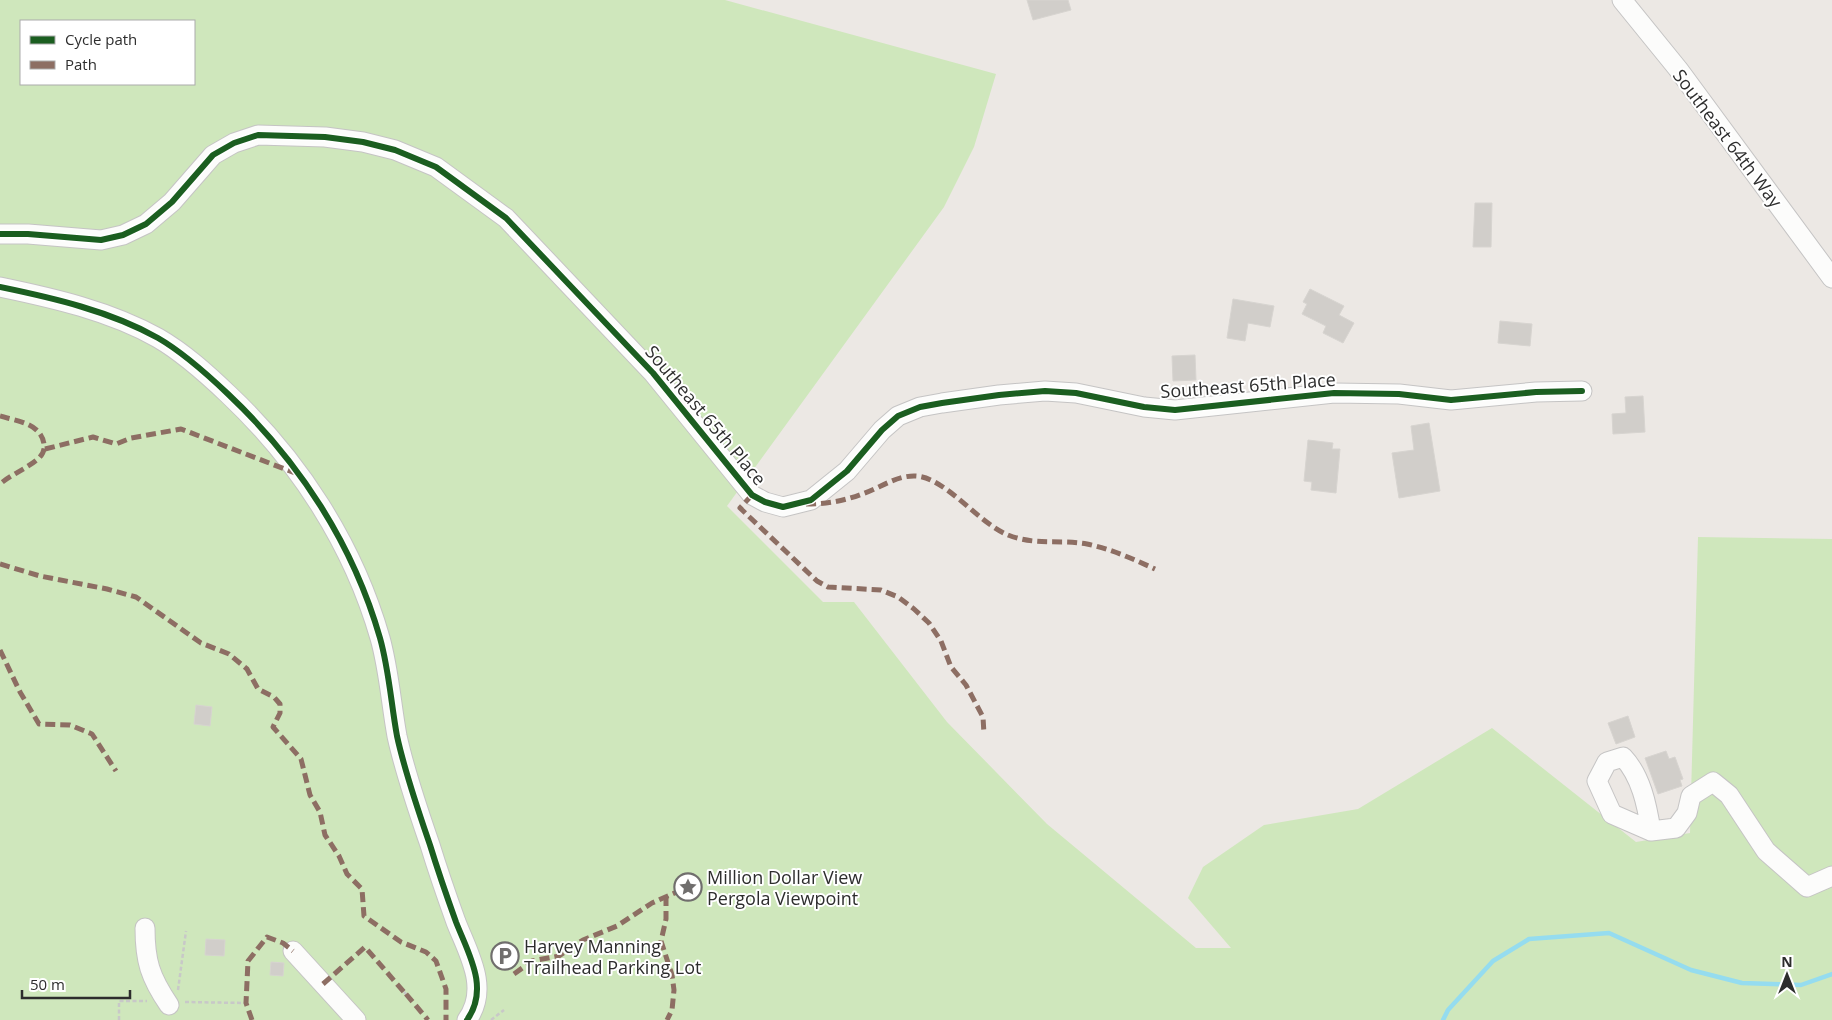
<svg xmlns="http://www.w3.org/2000/svg" width="1832" height="1020" font-family="'Open Sans',sans-serif">
<rect width="100%" height="100%" fill="#ece8e4"/>
<!-- green -->
<path fill="#cfe7bc" fill-rule="evenodd" d="M 0,0 L 725,0 L 996,74 L 974,147 L 944,207 L 727,506 L 823,602 L 854,602 L 947,722 L 1047,824 L 1196,948 L 1231,948 L 1188,898 L 1203,867 L 1264,825 L 1358,809 L 1492,728 L 1636,842 L 1690,833 L 1698,537 L 1832,539 L 1832,1020 L 0,1020 ZM 21,21 L 194,21 L 194,84 L 21,84 Z"/>
<g fill="none" stroke-linecap="round" stroke-linejoin="round">
<!-- stream -->
<path stroke="#95dcef" stroke-width="4.5" d="M 1443,1020 L 1448,1010 L 1493,961 L 1529,939 L 1609,933 L 1691,970 L 1742,983 L 1801,985 L 1832,974"/>
</g>
<!-- building -->
<g fill="#d1ceca" stroke="#d7d4d0">
<path d="M 1027,0 L 1068,0 L 1071,10 L 1033,20 Z"/>
<path d="M 1475,203 L 1492,203 L 1491,247 L 1473,247 Z"/>
<path d="M 1310,289 L 1344,306 L 1339,315 L 1354,323 L 1343,343 L 1323,333 L 1326,326 L 1302,314 L 1307,304 L 1303,302 Z"/>
<path d="M 1233,299 L 1274,306 L 1270,327 L 1248,323 L 1245,341 L 1227,338 Z"/>
<path d="M 1500,321 L 1532,324 L 1530,346 L 1498,343 Z"/>
<path d="M 1195,355 L 1196,380 L 1173,381 L 1172,356 Z"/>
<path d="M 1643,396 L 1645,432 L 1613,434 L 1612,414 L 1626,413 L 1625,397 Z"/>
<path d="M 1429,423 L 1440,491 L 1399,498 L 1392,453 L 1414,450 L 1411,426 Z"/>
<path d="M 1308,440 L 1333,443 L 1332,449 L 1340,449 L 1336,493 L 1311,490 L 1312,482 L 1304,481 Z"/>
<path d="M 196,705 L 212,707 L 210,726 L 194,724 Z"/>
<path d="M 1628,716 L 1635,737 L 1616,744 L 1608,723 Z"/>
<path d="M 1666,751 L 1669,759 L 1675,757 L 1683,779 L 1680,780 L 1682,786 L 1658,794 L 1645,758 Z"/>
<path d="M 206,939 L 225,940 L 224,956 L 205,955 Z"/>
<path d="M 271,962 L 284,963 L 283,976 L 270,975 Z"/>
</g>
<g fill="none" stroke-linecap="round" stroke-linejoin="round">
<!-- minor casing -->
<g stroke="#c5c4c4" stroke-width="21">
<g id="minor">
<path d="M 1622,0 L 1678,69 L 1832,278"/>
<path d="M 0,234 L 28,234 L 101,240 L 123,235 L 146,224 L 172,202 L 213,155 L 234,143 L 258,135 L 325,137 L 363,142 L 395,150 L 436,167 L 506,218 L 653,373 L 752,495 L 765,502 L 783,507 L 811,500 L 847,471 L 882,430 L 898,416 L 920,407 L 942,403 L 999,395 L 1045,391 L 1076,393 L 1144,407 L 1175,410 L 1334,393 L 1399,394 L 1451,400 L 1536,392 L 1582,391"/>
<path d="M 0,287 C 53,298 110,311 158,338 C 184,353 207,374 228,394 C 299,461 353,544 380,638 C 389,670 391,703 397,736 C 405,773 418,810 430,845 C 438,871 447,897 456,922 C 468,953 490,988 467,1020"/>
<path d="M 1651,831 C 1647,805 1641,776 1623,757 L 1607,762 L 1597,781 L 1612,814 L 1651,831 L 1676,828 L 1687,813 L 1691,796 L 1713,782 L 1729,795 L 1766,851 L 1807,887 L 1832,876"/>
<path d="M 145,928 C 145,961 150,977 169,1005"/>
<path d="M 293,951 L 356,1020"/>
</g>
</g>
<!-- path -->
<g stroke="#c8c8c8" stroke-width="2.5" stroke-dasharray="4 2.5" stroke-linecap="butt">
<path d="M 178,990 L 186,931"/>
<path d="M 404,992 L 406,994"/>
<path d="M 185,1002 L 246,1003"/>
<path d="M 119,1020 L 119,1001 L 147,1001"/>
<path d="M 491,1020 L 504,1010"/>
</g>
<!-- minor -->
<use href="#minor" stroke="#fcfcfb" stroke-width="19"/>
<!-- quiet -->
<g stroke="#8d6e63" stroke-width="5" stroke-dasharray="10 5" stroke-linecap="butt">
<path d="M 0,416 C 16,421 41,423 44,444 C 45,449 43,454 39,458 C 28,468 12,474 0,484"/>
<path d="M 45,449 L 93,437 L 116,444 L 131,438 L 181,429 L 295,473"/>
<path d="M 752,495 L 740,508 L 817,581 L 828,587 L 881,590 L 898,597 L 914,609 L 929,623 L 941,641 L 951,667 L 966,685 L 983,717 L 984,734"/>
<path d="M 806,504 C 826,504 844,501 862,494 C 880,488 897,475 916,476 C 946,478 977,522 1008,535 C 1036,546 1059,539 1087,544 C 1111,549 1133,559 1155,569"/>
<path d="M 0,564 L 40,576 L 107,589 L 136,597 L 201,643 L 229,654 L 247,669 L 258,689 L 274,697 L 280,704 L 280,713 L 273,727 L 301,759 L 310,795 L 320,812 L 325,835 L 339,856 L 347,874 L 362,889 L 364,916 L 401,942 L 426,952 L 436,961 L 446,989 L 446,1020"/>
<path d="M 0,650 L 20,692 L 39,724 L 70,725 L 92,734 L 116,771"/>
<path d="M 666,896 L 666,919 L 661,941 L 672,975 L 674,990 L 672,1010 L 667,1020"/>
<path d="M 514,974 L 532,961 L 559,956 L 583,940 L 617,926 L 652,903 L 688,887"/>
<path d="M 323,984 L 365,947 L 404,992"/>
<path d="M 406,994 L 428,1020"/>
<path d="M 252,1020 L 246,1003 L 248,961 L 267,937 L 283,943 L 293,951"/>
</g>
<!-- cycleway casing -->
<g stroke="#fff" stroke-width="9">
<g id="cycleway">
<path d="M 0,234 L 28,234 L 101,240 L 123,235 L 146,224 L 172,202 L 213,155 L 234,143 L 258,135 L 325,137 L 363,142 L 395,150 L 436,167 L 506,218 L 653,373 L 752,495 L 765,502 L 783,507 L 811,500 L 847,471 L 882,430 L 898,416 L 920,407 L 942,403 L 999,395 L 1045,391 L 1076,393 L 1144,407 L 1175,410 L 1334,393 L 1399,394 L 1451,400 L 1536,392 L 1582,391"/>
<path d="M 0,287 C 53,298 110,311 158,338 C 184,353 207,374 228,394 C 299,461 353,544 380,638 C 389,670 391,703 397,736 C 405,773 418,810 430,845 C 438,871 447,897 456,922 C 468,953 490,988 467,1020"/>
</g>
</g>
<!-- cycleway -->
<use href="#cycleway" stroke="#1b5e20" stroke-width="6"/>
</g>
<!-- icons -->
<defs>
<g id="sight-ring" transform="scale(1.4375)"><circle r="9.5" fill="#fff" stroke="#706e6d" stroke-width="1.5"/><path d="M0-6L1.8-2.2L6-1.7L2.9 1.2L3.7 5.4L0 3.3L-3.7 5.4L-2.9 1.2L-6-1.7L-1.8-2.2Z" fill="#706e6d"/></g>
<g id="parking-ring" transform="scale(1.4375)"><circle r="9.5" fill="#fff" stroke="#706e6d" stroke-width="1.5"/><path d="M-3.5-5.5H1a3.5 3.5 0 0 1 0 7H-1V5.5H-3.5ZM-1-3.4V-.6H.8a1.4 1.4 0 0 0 0-2.8Z" fill="#706e6d"/></g>
</defs>
<g fill-rule="evenodd">
<use href="#sight-ring" x="688" y="887"/>
<use href="#parking-ring" x="505" y="956"/>
</g>
<g text-anchor="middle" dominant-baseline="central" stroke-width="4" stroke-linejoin="round" paint-order="stroke">
<!-- street labels -->
<g font-size="18" fill="#2d2d2d" stroke="#fff">
<text transform="translate(1728 138) rotate(53)">Southeast 64th Way</text>
<text transform="translate(1248 385) rotate(-4)">Southeast 65th Place</text>
<text transform="translate(706 415) rotate(50)">Southeast 65th Place</text>
</g>
<!-- poi labels -->
<g font-size="18" fill="#2d2d2d" stroke="#fff" text-anchor="start">
<text x="707" y="877">Million Dollar View<tspan x="707" dy="21">Pergola Viewpoint</tspan></text>
<text x="524" y="946">Harvey Manning<tspan x="524" dy="21">Trailhead Parking Lot</tspan></text>
</g>
</g>
<!-- legend -->
<rect x="20" y="20" width="175" height="65" fill="#ffffff" stroke="#ababab"/>
<rect x="30" y="36" width="25" height="8" fill="#1b5e20" stroke="#ababab"/>
<text x="65" y="45" font-size="15" fill="#2d2d2d">Cycle path</text>
<rect x="30" y="61" width="25" height="8" fill="#8d6e63" stroke="#ababab"/>
<text x="65" y="70" font-size="15" fill="#2d2d2d">Path</text>
<!-- north arrow -->
<g transform="translate(1787 975)" stroke="#ffffff" stroke-width="4" paint-order="stroke">
<path d="M0-4L9 19L0 12L-9 19Z" fill="#2d2d2d"/>
<text y="-8" font-size="14" font-weight="bold" text-anchor="middle" fill="#2d2d2d">N</text>
</g>
<!-- scale -->
<path d="M22 990v8h108v-8" fill="none" stroke="#2d2d2d" stroke-width="2.5"/>
<text x="30" y="990" font-size="15" fill="#2d2d2d" stroke="#ffffff" stroke-width="4" paint-order="stroke">50 m</text>
</svg>
